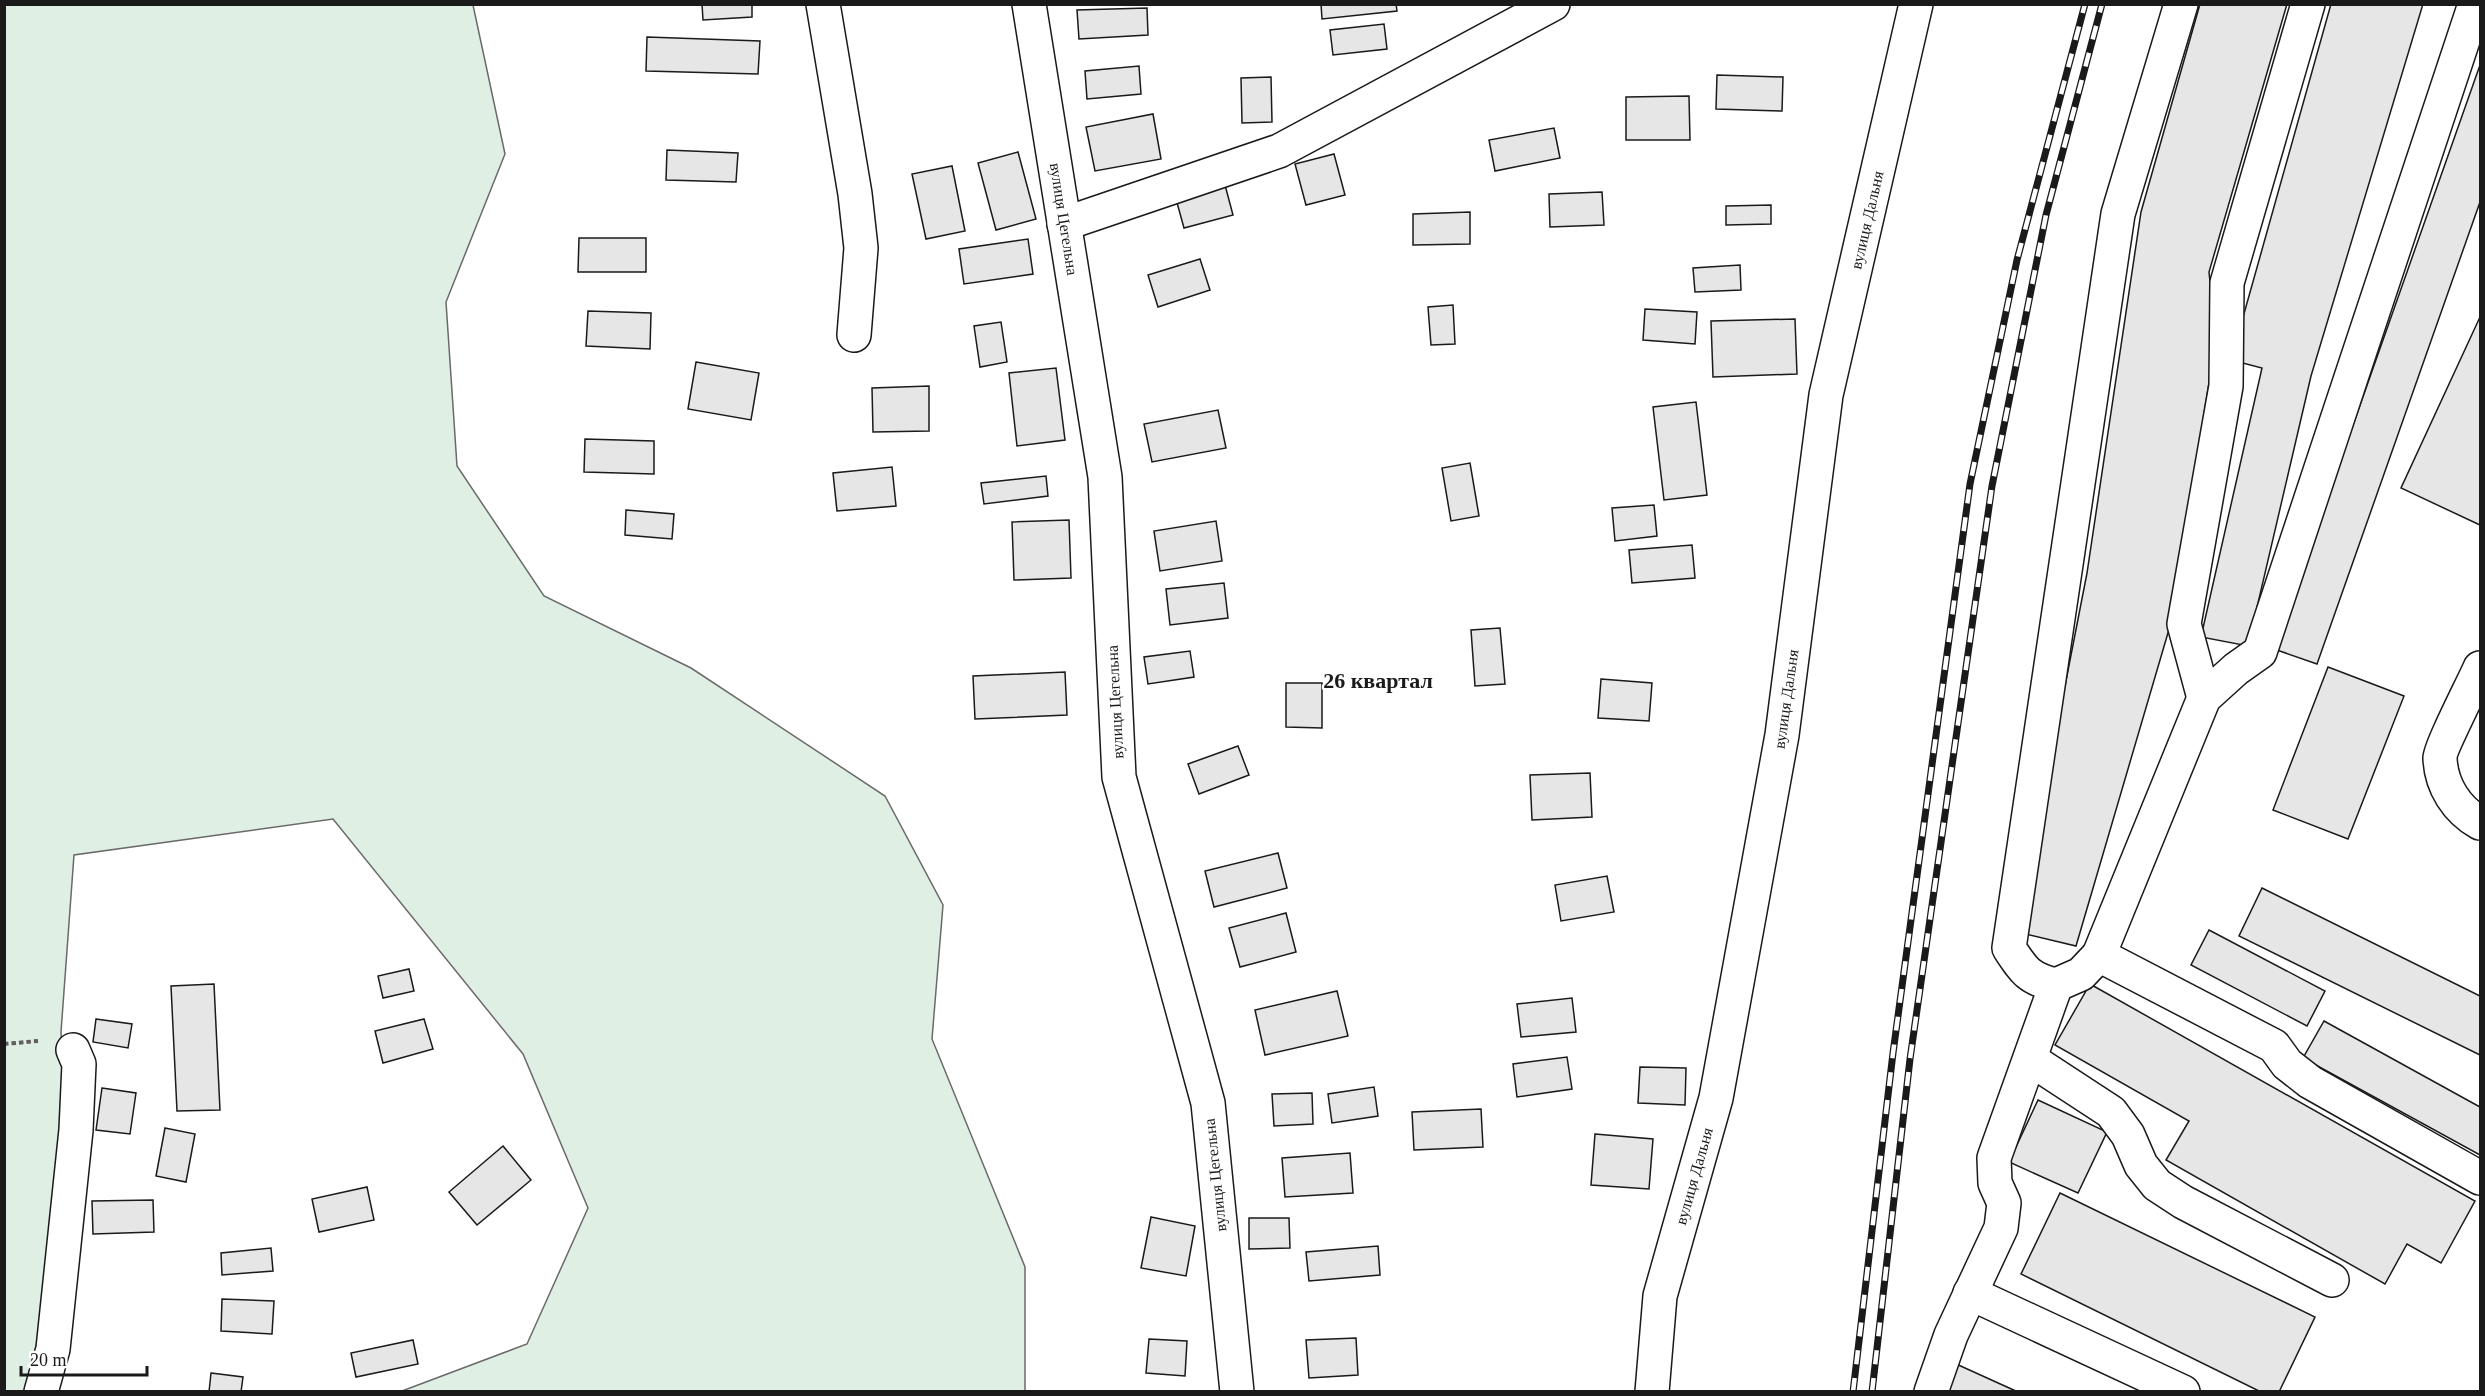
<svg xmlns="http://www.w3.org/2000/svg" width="2485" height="1396" font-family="'Times New Roman',serif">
<rect width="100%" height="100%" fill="#fff"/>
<!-- green -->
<path fill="#e0efe3" stroke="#6a6a6a" stroke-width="1.5" d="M 5,5 L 473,5 L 505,154 L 446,302 L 457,466 L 544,596 L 691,668 L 885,796 L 943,905 L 932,1039 L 1025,1267 L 1025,1392 L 402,1391 L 527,1344 L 588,1208 L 523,1054 L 333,819 L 74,855 L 61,1032 L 66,1129 L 38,1339 L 24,1391 L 5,1392 Z"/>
<!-- building -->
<g fill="#e6e6e6" stroke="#1a1a1a" stroke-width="1.5">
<path d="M 702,4 L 752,4 L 752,17 L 703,20 Z"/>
<path d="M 1321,4 L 1396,4 L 1397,11 L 1322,19 Z"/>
<path d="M 2200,4 L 2287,4 L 2209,272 L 2216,339 L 2170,626 L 2076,946 L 2017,932 L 2087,573 L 2141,212 Z"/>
<path d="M 2331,4 L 2423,4 L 2311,376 L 2248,646 L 2201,637 L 2262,368 L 2231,360 Z"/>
<path d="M 1147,8 L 1148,35 L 1079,39 L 1077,10 Z"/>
<path d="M 1384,24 L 1387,49 L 1333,55 L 1330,30 Z"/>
<path d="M 647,37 L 760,41 L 758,74 L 646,71 Z"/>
<path d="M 2480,65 L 2480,202 L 2317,664 L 2274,649 Z"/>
<path d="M 1139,66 L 1141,94 L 1087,99 L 1085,71 Z"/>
<path d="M 1717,75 L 1783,77 L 1782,111 L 1716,109 Z"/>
<path d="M 1271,77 L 1272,122 L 1242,123 L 1241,78 Z"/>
<path d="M 1689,96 L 1690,140 L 1626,140 L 1626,97 Z"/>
<path d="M 1153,114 L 1161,159 L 1095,171 L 1086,127 Z"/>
<path d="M 1554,128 L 1560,158 L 1495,171 L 1489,140 Z"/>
<path d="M 667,150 L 738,153 L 736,182 L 666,180 Z"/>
<path d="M 1018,152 L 1036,219 L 996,230 L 978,163 Z"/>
<path d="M 1334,154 L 1345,195 L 1306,205 L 1295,164 Z"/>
<path d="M 952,166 L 965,231 L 926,239 L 912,174 Z"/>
<path d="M 1225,185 L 1233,215 L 1184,228 L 1176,199 Z"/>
<path d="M 1602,192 L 1604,225 L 1550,227 L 1549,194 Z"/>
<path d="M 1771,205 L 1771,224 L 1726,225 L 1726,206 Z"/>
<path d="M 1470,212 L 1470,244 L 1413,245 L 1413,214 Z"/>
<path d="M 579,238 L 646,238 L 646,272 L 578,272 Z"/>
<path d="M 1028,239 L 1033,274 L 964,284 L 959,249 Z"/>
<path d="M 1200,259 L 1210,290 L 1158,307 L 1148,275 Z"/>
<path d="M 1740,265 L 1741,290 L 1695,292 L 1693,268 Z"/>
<path d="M 1453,305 L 1455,344 L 1431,345 L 1428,307 Z"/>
<path d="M 1645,309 L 1697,312 L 1695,344 L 1643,340 Z"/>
<path d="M 588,311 L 651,313 L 650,349 L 586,346 Z"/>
<path d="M 2480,317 L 2480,525 L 2401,488 Z"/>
<path d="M 1795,319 L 1797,374 L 1713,377 L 1711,321 Z"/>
<path d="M 1001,322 L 1007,362 L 980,367 L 974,326 Z"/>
<path d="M 696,362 L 759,373 L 751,420 L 688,409 Z"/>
<path d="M 1056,368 L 1065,440 L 1017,446 L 1009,373 Z"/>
<path d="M 929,386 L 929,431 L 873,432 L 872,388 Z"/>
<path d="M 1696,402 L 1707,495 L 1664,500 L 1653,407 Z"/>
<path d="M 1218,410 L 1226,448 L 1152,462 L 1144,424 Z"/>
<path d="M 585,439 L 654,441 L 654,474 L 584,472 Z"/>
<path d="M 1470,463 L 1479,516 L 1451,521 L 1442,468 Z"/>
<path d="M 892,467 L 896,506 L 837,511 L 833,473 Z"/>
<path d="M 1046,476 L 1048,496 L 984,504 L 981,483 Z"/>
<path d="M 1654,505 L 1657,536 L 1615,541 L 1612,508 Z"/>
<path d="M 626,510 L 674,514 L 672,539 L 625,535 Z"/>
<path d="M 1069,520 L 1071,578 L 1014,580 L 1012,522 Z"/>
<path d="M 1216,521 L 1222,561 L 1160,571 L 1154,531 Z"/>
<path d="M 1692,545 L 1695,578 L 1632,583 L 1629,550 Z"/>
<path d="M 1224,583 L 1228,618 L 1170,625 L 1166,589 Z"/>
<path d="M 1500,628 L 1505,684 L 1475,686 L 1471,630 Z"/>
<path d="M 1190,651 L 1194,677 L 1148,684 L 1144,657 Z"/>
<path d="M 2328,667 L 2404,696 L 2348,839 L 2273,810 Z"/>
<path d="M 1065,672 L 1067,715 L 975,719 L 973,676 Z"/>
<path d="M 1601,679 L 1652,683 L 1649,721 L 1598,718 Z"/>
<path d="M 1286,683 L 1322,683 L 1322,728 L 1286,727 Z"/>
<path d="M 1238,746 L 1249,775 L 1199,794 L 1188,764 Z"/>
<path d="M 1590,773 L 1592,817 L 1532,820 L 1530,775 Z"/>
<path d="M 1278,853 L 1287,888 L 1214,907 L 1205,871 Z"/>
<path d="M 1607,876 L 1614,912 L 1561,921 L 1555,885 Z"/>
<path d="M 2262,888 L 2480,996 L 2480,1055 L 2239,936 Z"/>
<path d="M 1286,913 L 1296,952 L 1240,967 L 1229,928 Z"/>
<path d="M 2209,930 L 2325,991 L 2307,1026 L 2191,965 Z"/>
<path d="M 409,969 L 414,991 L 383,998 L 378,976 Z"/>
<path d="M 214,984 L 220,1110 L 177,1111 L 171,986 Z"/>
<path d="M 2090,984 L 2475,1201 L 2441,1263 L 2407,1244 L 2385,1284 L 2166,1160 L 2189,1121 L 2055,1045 Z"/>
<path d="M 1337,991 L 1348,1036 L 1265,1055 L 1255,1010 Z"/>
<path d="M 1572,998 L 1576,1032 L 1521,1037 L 1517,1004 Z"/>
<path d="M 96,1019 L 132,1024 L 128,1048 L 93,1042 Z"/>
<path d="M 424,1019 L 433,1049 L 383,1063 L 375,1031 Z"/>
<path d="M 2324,1021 L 2480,1107 L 2480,1155 L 2303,1058 Z"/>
<path d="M 1567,1057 L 1572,1089 L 1517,1097 L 1513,1064 Z"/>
<path d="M 1640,1067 L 1686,1068 L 1685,1105 L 1638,1103 Z"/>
<path d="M 1374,1087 L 1378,1116 L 1332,1123 L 1328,1094 Z"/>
<path d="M 102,1088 L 136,1093 L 130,1134 L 96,1130 Z"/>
<path d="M 1312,1093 L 1313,1124 L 1274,1126 L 1272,1094 Z"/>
<path d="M 2038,1100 L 2107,1132 L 2078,1193 L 2009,1162 Z"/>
<path d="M 1481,1109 L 1483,1147 L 1414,1150 L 1412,1112 Z"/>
<path d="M 165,1128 L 195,1134 L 186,1182 L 156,1176 Z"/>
<path d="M 1595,1134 L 1653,1139 L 1649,1189 L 1591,1185 Z"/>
<path d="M 503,1146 L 531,1180 L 477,1225 L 449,1192 Z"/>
<path d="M 1350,1153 L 1353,1193 L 1285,1197 L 1282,1158 Z"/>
<path d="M 367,1187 L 374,1220 L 319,1232 L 312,1199 Z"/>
<path d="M 2060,1193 L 2315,1317 L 2279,1392 L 2261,1392 L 2021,1274 Z"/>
<path d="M 153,1200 L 154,1232 L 93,1234 L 92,1201 Z"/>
<path d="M 1151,1217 L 1195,1226 L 1186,1276 L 1141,1268 Z"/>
<path d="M 1249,1218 L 1289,1218 L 1290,1248 L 1249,1249 Z"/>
<path d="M 1378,1246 L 1380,1275 L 1309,1281 L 1306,1252 Z"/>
<path d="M 271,1248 L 273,1271 L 222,1275 L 221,1253 Z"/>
<path d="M 222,1299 L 274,1301 L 272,1334 L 221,1331 Z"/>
<path d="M 1356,1338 L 1358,1375 L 1309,1378 L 1306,1340 Z"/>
<path d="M 1149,1339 L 1187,1341 L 1185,1376 L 1146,1373 Z"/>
<path d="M 413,1340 L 418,1364 L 356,1377 L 351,1353 Z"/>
<path d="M 1954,1363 L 2018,1392 L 1940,1392 Z"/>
<path d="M 211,1373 L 243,1377 L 241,1392 L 209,1392 Z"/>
</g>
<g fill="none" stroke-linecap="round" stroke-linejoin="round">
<!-- minor casing -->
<g stroke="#1a1a1a" stroke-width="36">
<g id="minor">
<path d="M 823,4 L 855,194 L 861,248 L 854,335"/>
<path d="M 1029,4 L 1105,477 L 1119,777 L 1208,1103 L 1237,1392"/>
<path d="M 1064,224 L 1279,151 L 1553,4"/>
<path d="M 2480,668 C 2474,682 2440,748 2440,758 C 2441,786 2457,810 2480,823"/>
<path d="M 2204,698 L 2184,624 L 2226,386 L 2227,283 L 2308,4"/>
<path d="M 2099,955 L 2204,698 L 2236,669 L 2260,652 L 2475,4"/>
<path d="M 2056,985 L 2081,974 L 2099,955 L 2274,1046 L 2287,1064 L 2310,1082 L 2480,1178"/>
<path d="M 2030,1059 L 2111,1112 L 2128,1135 L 2141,1165 L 2157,1185 L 2183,1202 L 2332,1280"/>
<path d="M 1970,1293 L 2183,1392"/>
<path d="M 41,1392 L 53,1349 L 76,1130 L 79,1064 L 73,1050"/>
<path d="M 1652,1392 L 1660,1296 L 1716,1098 L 1782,735 L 1826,395 L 1916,4"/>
<path d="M 1931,1392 L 1951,1335 L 2001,1228 L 2004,1203 L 1995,1183 L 1994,1158 L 2056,985 C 2029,979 2024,971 2009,948 L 2118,214 L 2181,4"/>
</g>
</g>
<!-- path -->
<path stroke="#5f5f5f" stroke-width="4" stroke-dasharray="4.5 3" stroke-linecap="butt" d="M 4,1044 L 38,1041"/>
<!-- minor -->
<use href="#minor" stroke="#fff" stroke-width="33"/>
<!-- rail casing -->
<g stroke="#1a1a1a" stroke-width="7">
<g id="rail">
<path d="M 1853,1392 L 1893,1053 L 1970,484 L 2017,260 L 2085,4"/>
<path d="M 1872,1392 L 1910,1059 L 1992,486 L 2046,215 L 2102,4"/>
</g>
</g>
<!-- rail -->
<use href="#rail" stroke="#fff" stroke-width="4.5" stroke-dasharray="14" stroke-linecap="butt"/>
</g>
<g text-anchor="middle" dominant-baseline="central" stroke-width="4.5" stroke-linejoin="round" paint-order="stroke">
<!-- street labels -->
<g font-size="16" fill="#1a1a1a" stroke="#fff">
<text transform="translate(1064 219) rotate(81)">вулиця Цегельна</text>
<text transform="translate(1867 220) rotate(-77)">вулиця Дальня</text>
<text transform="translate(1786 699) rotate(-82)">вулиця Дальня</text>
<text transform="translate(1115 702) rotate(-93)">вулиця Цегельна</text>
<text transform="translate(1215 1175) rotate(-96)">вулиця Цегельна</text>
<text transform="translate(1694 1176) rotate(-74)">вулиця Дальня</text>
</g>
<!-- district labels -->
<g font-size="22" font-weight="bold" fill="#1a1a1a" stroke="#fff">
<text x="1378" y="680">26 квартал</text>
</g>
</g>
<!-- border -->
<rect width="2485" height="1396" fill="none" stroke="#1a1a1a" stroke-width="12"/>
<!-- scale -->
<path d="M21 1366v9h126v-9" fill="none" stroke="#1a1a1a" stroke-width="3"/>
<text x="30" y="1366" font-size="18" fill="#1a1a1a" stroke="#ffffff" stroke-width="4.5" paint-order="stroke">20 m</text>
</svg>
